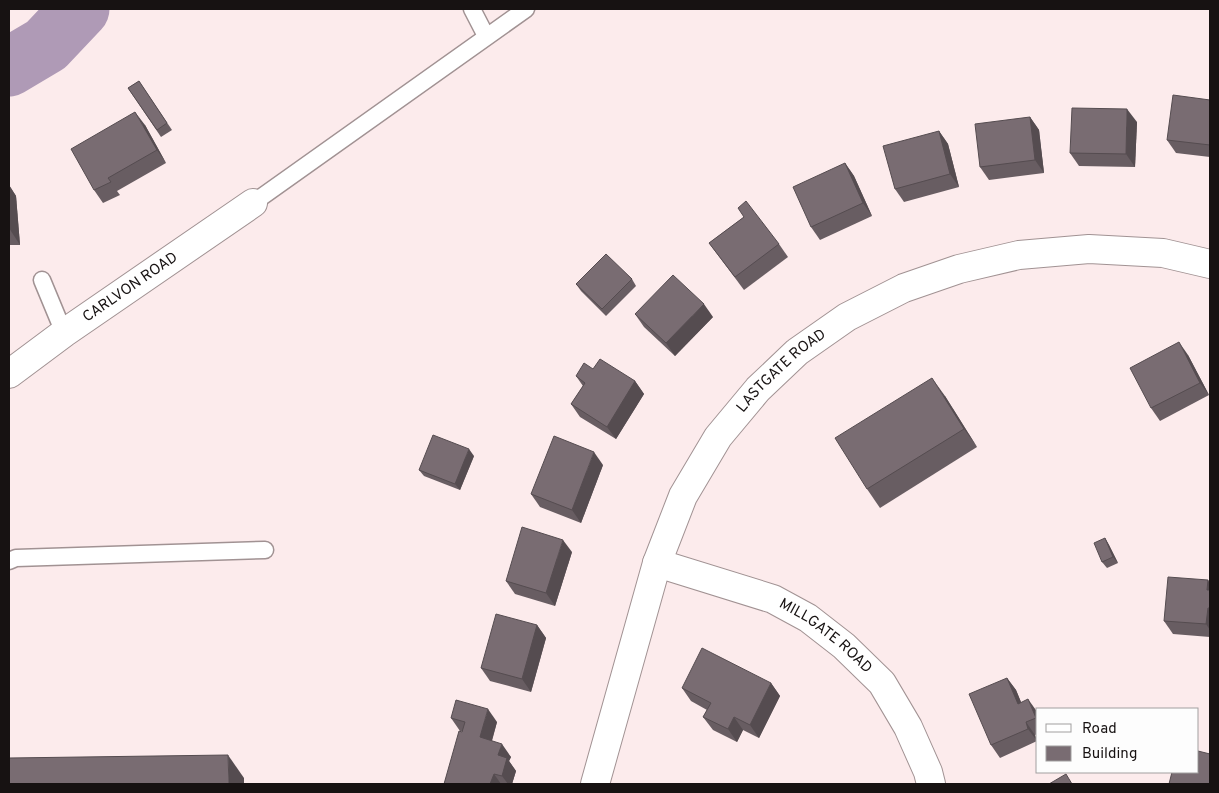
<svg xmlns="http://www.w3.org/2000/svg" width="1219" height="793" font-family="Overpass,sans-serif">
<rect width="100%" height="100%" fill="#fcebec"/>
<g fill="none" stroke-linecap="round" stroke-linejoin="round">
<!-- river -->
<path stroke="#af9ab6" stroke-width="59" d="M 9,67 L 46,45 L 80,9"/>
<!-- service casing -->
<g stroke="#a19293" stroke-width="19">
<g id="service">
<path d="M 472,9 L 486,36"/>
<path d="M 253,203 L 526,9"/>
<path d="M 42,280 L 64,333"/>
<path d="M 9,561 L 16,558 L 265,550"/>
</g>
</g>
<!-- minor casing -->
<g stroke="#a19293" stroke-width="30">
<g id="minor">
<path id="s1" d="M 9,374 L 64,333 L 253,203"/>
<path id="s2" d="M 657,563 L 773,599 L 808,618 L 844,646 L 882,683 L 908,727 L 928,772 L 931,784"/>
<path id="s3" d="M 595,784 L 657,563 L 683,496 L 718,437 L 758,389 L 797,352 L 847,317 L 904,288 L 959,269 L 1019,255 L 1089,249 L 1163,253 L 1210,264"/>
</g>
</g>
<!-- service -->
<use href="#service" stroke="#fff" stroke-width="16"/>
<!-- minor -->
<use href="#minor" stroke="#fff" stroke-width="28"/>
</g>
<!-- wall -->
<g fill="#685d62">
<path d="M 139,81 L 172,130 L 161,137 L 128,88 Z"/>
<path d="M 1210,100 L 1210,157 L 1176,153 L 1167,140 Z"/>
<path d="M 1030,117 L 1039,130 L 1044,173 L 989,180 L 980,167 Z"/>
<path d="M 1137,122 L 1135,167 L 1079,166 L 1070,153 Z"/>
<path d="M 145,125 L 166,163 L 117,191 L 120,195 L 103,203 L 94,190 Z"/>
<path d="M 939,131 L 948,144 L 959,187 L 904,202 L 895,189 Z"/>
<path d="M 845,163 L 854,176 L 872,216 L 820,240 L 811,227 Z"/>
<path d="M 9,185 L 16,196 L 20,245 L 9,245 Z"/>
<path d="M 744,217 L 779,244 L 788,257 L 744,290 L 709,243 Z"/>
<path d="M 632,279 L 636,286 L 606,316 L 581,291 L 576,284 Z"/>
<path d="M 635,314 L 713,317 L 675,356 L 644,327 Z"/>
<path d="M 1188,355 L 1209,395 L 1160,421 L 1151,408 Z"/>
<path d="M 576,376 L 635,381 L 644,394 L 616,439 L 580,417 L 571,404 L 583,386 Z"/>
<path d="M 945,396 L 977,447 L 880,508 L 867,489 Z"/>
<path d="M 474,456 L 460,490 L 424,476 L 419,470 Z"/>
<path d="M 603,465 L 581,523 L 540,507 L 531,494 Z"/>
<path d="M 1105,538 L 1109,545 L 1118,563 L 1107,568 L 1102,562 Z"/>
<path d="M 572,552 L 555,606 L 515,594 L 506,581 Z"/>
<path d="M 1208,580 L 1210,584 L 1210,637 L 1173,634 L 1164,621 Z"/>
<path d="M 537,625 L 546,638 L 531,692 L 490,681 L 481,668 Z"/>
<path d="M 1007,678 L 1016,690 L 1021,702 L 1037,712 L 1038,734 L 1035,735 L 1037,741 L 1000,758 L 991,745 Z"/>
<path d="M 771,683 L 780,696 L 759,738 L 743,730 L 737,742 L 713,730 L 703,717 L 707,710 L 691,701 L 682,688 Z"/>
<path d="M 451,718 L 497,722 L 492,741 L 511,757 L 509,761 L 516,771 L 512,784 L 444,784 L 462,731 L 460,731 Z"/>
</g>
<!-- shaded-wall -->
<g fill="#554c50">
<path d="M 1127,109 L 1137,122 L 1135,167 L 1126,154 Z"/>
<path d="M 135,112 L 145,125 L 166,163 L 157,150 Z"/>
<path d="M 1030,117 L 1039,130 L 1044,173 L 1035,160 Z"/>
<path d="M 939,131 L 948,144 L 959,187 L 950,174 Z"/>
<path d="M 845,163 L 854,176 L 872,216 L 863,203 Z"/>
<path d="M 9,185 L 16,196 L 20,245 L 9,228 Z"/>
<path d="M 704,304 L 713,317 L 675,356 L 666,343 Z"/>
<path d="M 1179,342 L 1188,355 L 1209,395 L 1200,383 Z"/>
<path d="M 932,378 L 945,396 L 977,447 L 964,429 Z"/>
<path d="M 635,381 L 644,394 L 616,439 L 607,427 Z"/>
<path d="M 469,449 L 474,456 L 460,490 L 455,484 Z"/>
<path d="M 594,452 L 603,465 L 581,523 L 572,510 Z"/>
<path d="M 1105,538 L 1109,545 L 1118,563 L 1113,557 Z"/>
<path d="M 563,540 L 572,552 L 555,606 L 546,593 Z"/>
<path d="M 1208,580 L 1210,584 L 1210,594 L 1207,590 Z"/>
<path d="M 1208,608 L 1210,612 L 1210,630 L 1206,624 Z"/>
<path d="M 537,625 L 546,638 L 531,692 L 522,679 Z"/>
<path d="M 1007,678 L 1016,690 L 1027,717 L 1018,704 Z"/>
<path d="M 771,683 L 780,696 L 759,738 L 750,725 Z"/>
<path d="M 1028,699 L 1038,713 L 1038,720 L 1036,718 Z"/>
<path d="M 488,709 L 497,722 L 489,750 L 480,737 Z"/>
<path d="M 734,717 L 743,730 L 737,742 L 728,729 Z"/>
<path d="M 1026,722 L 1035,735 L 1037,741 L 1028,729 Z"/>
<path d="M 502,744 L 511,757 L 509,761 L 516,771 L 512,784 L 508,784 L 502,776 L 498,755 Z"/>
<path d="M 228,755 L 244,778 L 244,784 L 229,784 Z"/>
<path d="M 494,774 L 501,784 L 490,784 Z"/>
</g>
<!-- building -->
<g fill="#796c72" stroke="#554c50">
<path d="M 139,81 L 167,123 L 157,130 L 128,88 Z"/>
<path d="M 1173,95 L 1210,100 L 1210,145 L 1167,140 Z"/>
<path d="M 1072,108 L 1127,109 L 1126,154 L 1070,153 Z"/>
<path d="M 135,112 L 157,150 L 108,178 L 111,182 L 94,190 L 71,149 Z"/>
<path d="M 1030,117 L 1035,160 L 980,167 L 975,124 Z"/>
<path d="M 939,131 L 950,174 L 895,189 L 883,146 Z"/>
<path d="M 845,163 L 863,203 L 811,227 L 793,187 Z"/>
<path d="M 746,201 L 779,244 L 735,277 L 709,243 L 744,217 L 738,208 Z"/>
<path d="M 606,254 L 632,279 L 602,309 L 576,284 Z"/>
<path d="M 673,275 L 704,304 L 666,343 L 635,314 Z"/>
<path d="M 1179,342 L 1200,383 L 1151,408 L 1130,368 Z"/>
<path d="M 600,359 L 635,381 L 607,427 L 571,404 L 585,383 L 576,376 L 584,363 L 593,369 Z"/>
<path d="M 932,378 L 964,429 L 867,489 L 835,438 Z"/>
<path d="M 433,435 L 469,449 L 455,484 L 419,470 Z"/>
<path d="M 554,436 L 594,452 L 572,510 L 531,494 Z"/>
<path d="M 522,527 L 563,540 L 546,593 L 506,581 Z"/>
<path d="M 1105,538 L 1113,557 L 1102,562 L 1094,543 Z"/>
<path d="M 1168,577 L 1208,580 L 1207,590 L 1210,590 L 1210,608 L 1208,608 L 1206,624 L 1164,621 Z"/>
<path d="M 496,614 L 537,625 L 522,679 L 481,668 Z"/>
<path d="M 702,648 L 771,683 L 750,725 L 734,717 L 728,729 L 703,717 L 711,703 L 682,688 Z"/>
<path d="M 1007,678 L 1018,704 L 1028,699 L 1036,718 L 1026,722 L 1028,729 L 991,745 L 969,694 Z"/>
<path d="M 456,700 L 488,709 L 480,737 L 502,744 L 498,755 L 507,758 L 502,776 L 494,774 L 490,784 L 444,784 L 459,731 L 462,732 L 465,722 L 451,718 Z"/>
<path d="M 1198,751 L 1210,754 L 1210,784 L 1169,784 L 1172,772 L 1198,772 Z"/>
<path d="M 228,755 L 229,784 L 9,784 L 9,758 Z"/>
<path d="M 1066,774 L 1072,784 L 1049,784 Z"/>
</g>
<g text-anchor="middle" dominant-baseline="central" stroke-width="4.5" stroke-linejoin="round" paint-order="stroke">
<!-- street labels -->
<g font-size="15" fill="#171212" stroke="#fdfdfd">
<text stroke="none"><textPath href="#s1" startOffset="149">CARLVON ROAD</textPath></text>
<text stroke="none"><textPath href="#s3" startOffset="462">LASTGATE ROAD</textPath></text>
<text stroke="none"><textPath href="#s2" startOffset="186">MILLGATE ROAD</textPath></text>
</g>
</g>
<!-- border -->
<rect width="1219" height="793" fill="none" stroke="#171212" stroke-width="20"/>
<!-- legend -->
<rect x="1036" y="708" width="162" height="65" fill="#fdfdfd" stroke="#a19f9f"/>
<rect x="1046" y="724" width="25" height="8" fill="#ffffff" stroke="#a19f9f"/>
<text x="1082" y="733" font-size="15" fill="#171212">Road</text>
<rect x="1046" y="746" width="25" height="15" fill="#796c72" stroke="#a19f9f"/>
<text x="1082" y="758" font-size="15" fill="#171212">Building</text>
</svg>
